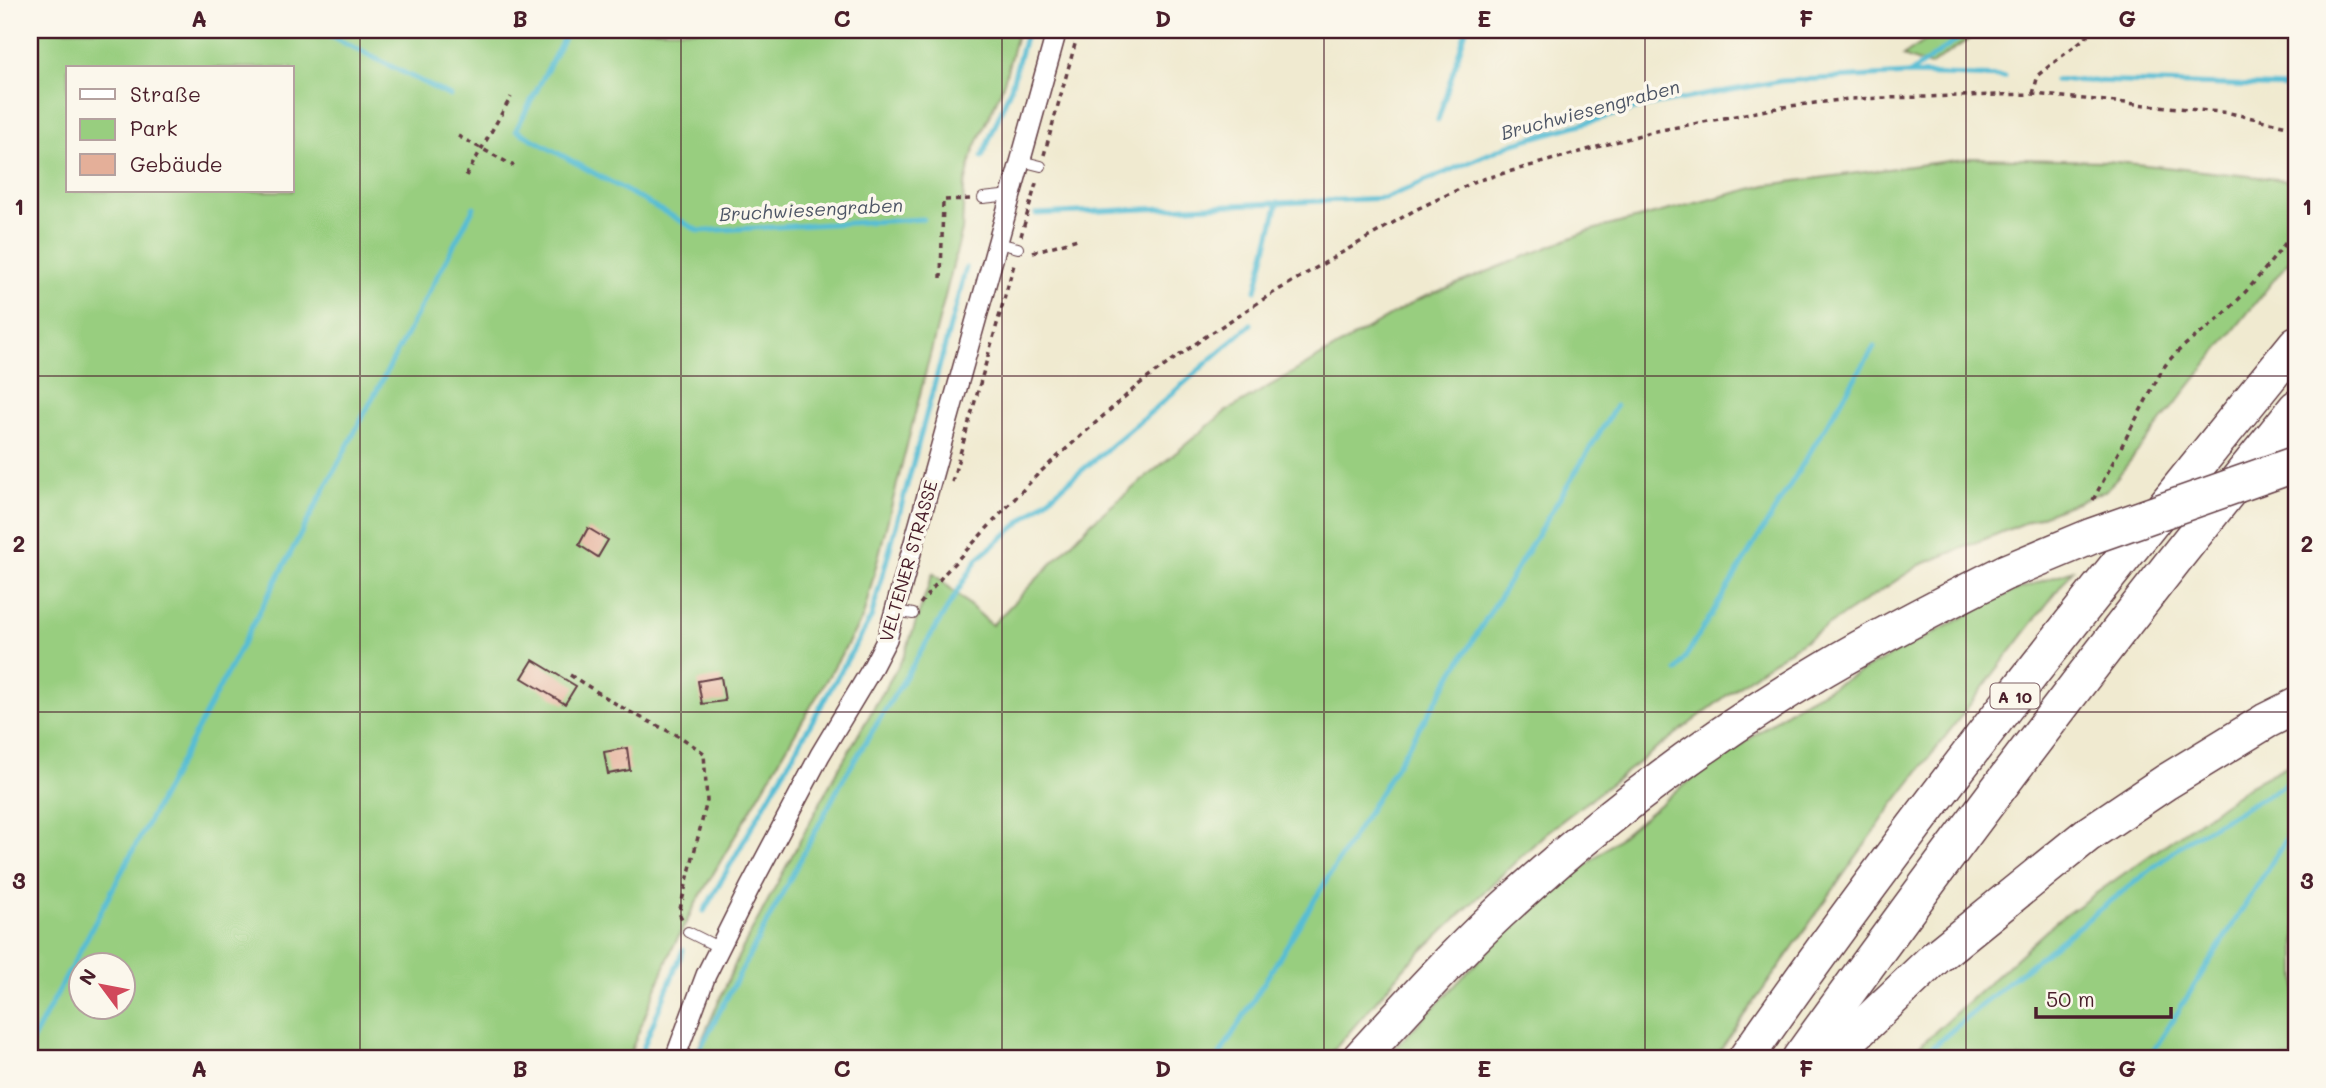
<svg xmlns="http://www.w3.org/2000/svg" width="2326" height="1088" font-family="Mali,sans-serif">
<rect width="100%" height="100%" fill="#fbf7ec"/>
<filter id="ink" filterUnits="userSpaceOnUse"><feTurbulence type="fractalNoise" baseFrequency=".0143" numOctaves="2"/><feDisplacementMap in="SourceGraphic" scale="14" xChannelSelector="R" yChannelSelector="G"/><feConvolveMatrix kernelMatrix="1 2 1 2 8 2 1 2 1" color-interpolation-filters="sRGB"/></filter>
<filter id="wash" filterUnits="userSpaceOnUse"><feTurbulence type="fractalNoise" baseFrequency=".00686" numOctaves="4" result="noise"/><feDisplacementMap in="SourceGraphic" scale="28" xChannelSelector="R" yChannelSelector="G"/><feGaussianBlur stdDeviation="1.57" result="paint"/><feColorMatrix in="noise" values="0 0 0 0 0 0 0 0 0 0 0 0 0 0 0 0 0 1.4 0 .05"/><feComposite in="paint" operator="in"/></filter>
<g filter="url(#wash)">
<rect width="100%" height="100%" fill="#f0ead0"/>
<!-- green -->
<g fill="#98ce7f" stroke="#717655" stroke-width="2" fill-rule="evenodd">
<path d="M 30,30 L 1018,30 L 1003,86 L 973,152 L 964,188 L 962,230 L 863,617 L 695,905 L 672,949 L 628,1058 L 30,1058 ZM 68,68 L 292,68 L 292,191 L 68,191 ZM 80,965 L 122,965 L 122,1007 L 80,1007 Z"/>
<path d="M 1941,30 L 1982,30 L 1930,66 L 1903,56 Z"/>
<path d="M 1971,158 L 2107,161 L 2296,181 L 2296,252 L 2107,490 L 1920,565 L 1760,670 L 1546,833 L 1406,966 L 1327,1058 L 694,1058 L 740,953 L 836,773 L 904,656 L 933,573 L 992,625 L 1093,521 L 1225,412 L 1417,300 L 1588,231 L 1766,185 Z"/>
<path d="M 2073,570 L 1892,806 L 1715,1058 L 1385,1058 L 1509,929 L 1676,791 L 1797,705 L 2011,592 Z"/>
<path d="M 2296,761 L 2296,1058 L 1906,1058 L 2058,920 L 2250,785 Z"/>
</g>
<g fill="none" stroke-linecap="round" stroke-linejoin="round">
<!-- stream -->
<g stroke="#56bdd4" stroke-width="5">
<path d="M 319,30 L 450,96"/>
<path d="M 568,30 L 516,130 L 699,231 L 923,219"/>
<path d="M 1909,74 L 1971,30"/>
<path d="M 2055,80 L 2296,87"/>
<path d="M 1438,120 L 1466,30"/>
<path d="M 982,157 L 1011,87 L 1027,30"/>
<path d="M 1036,214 L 1386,198 L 1514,143 L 1645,106 L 1781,81 L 1909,74 L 2005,77"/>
<path d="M 1256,290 L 1278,202"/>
<path d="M 1677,671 L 1874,347"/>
<path d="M 704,911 L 871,618 L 966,268"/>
<path d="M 30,1045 L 474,207"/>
<path d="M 639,1058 L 683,950"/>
<path d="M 695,1058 L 842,781 L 978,558 L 1157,407 L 1251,324"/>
<path d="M 1218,1058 L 1616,406"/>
<path d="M 1920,1058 L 2006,984 L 2188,840 L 2296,779"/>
<path d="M 2149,1058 L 2292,830"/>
</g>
</g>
<g id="blocks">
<!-- building -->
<g fill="#e4af99">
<path d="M 588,528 L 608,540 L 598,557 L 579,545 Z"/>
<path d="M 533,660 L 576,686 L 565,704 L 522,678 Z"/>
<path d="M 721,677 L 725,701 L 702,704 L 698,681 Z"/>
<path d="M 627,748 L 630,770 L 608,774 L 604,752 Z"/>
</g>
</g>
</g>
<g filter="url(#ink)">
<use href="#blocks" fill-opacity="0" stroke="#633d44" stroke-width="2"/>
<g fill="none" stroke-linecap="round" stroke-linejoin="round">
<!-- lane casing -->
<g stroke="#633d44" stroke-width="12">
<g id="lane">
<path d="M 1021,161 L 1041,166"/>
<path d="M 983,198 L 1011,195"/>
<path d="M 998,243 L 1018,248"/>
<path d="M 896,611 L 913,614"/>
<path d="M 688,932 L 720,948"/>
</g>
</g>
<!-- street casing -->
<g stroke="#633d44" stroke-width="22">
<path id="street" d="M 675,1058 L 706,975 L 749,889 L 820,755 L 871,670 L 887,639 L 1057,30"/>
</g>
<!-- highway casing -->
<g stroke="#633d44" stroke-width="38">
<g id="highway">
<path d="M 1360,1058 C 1405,1009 1450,959 1499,913 C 1597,822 1708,738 1824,669 C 1883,634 1944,603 2006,572"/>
<path d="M 1746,1058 C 1917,812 2106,577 2296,344"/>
<path d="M 1800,1058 C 1959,837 2124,619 2296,408"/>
<path d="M 1830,1058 L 1936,957 L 2087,835 L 2166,782 L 2266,721 L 2296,706"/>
</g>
</g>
<!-- path -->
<g stroke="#633d44" stroke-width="3.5" stroke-dasharray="5 5" stroke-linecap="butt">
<path d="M 2033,94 L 2038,75 L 2095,30"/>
<path d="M 458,136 L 514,166"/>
<path d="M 1044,155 L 1079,30"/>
<path d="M 466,176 L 511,97"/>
<path d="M 1021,236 L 1037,180"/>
<path d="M 1033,252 L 1081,238"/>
<path d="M 941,278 L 943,200 L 971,199"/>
<path d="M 952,482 L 1015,261"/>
<path d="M 2093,500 L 2162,370 C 2180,343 2203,335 2226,312 C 2252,287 2274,258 2296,229"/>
<path d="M 920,604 L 945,573 L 1038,474 L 1138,385 L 1205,337 L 1273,293 L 1415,210 L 1476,181 L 1651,132 L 1782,107 L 1849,99 L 2033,94 L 2230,113 L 2296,128"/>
<path d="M 570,675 L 626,710 L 682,738 L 704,753 L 707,801 L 679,913 L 683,921"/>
</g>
<!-- lane -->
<use href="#lane" stroke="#fff" stroke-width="10"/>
<!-- street -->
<use href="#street" stroke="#fff" stroke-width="19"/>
<!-- highway -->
<use href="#highway" stroke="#fff" stroke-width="35"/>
<!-- highway-bridge casing -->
<g stroke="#633d44" stroke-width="38" stroke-linecap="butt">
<path id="highway-bridge" d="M 2006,572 L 2092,536 L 2296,464"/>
</g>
<!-- highway-bridge -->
<use href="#highway-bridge" stroke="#fff" stroke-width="35"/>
</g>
</g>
<!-- grid -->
<path fill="none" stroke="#4a1f2b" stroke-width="2" stroke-opacity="0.55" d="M 360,30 L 360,1058M 681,30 L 681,1058M 1002,30 L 1002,1058M 1324,30 L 1324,1058M 1645,30 L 1645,1058M 1966,30 L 1966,1058M 30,376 L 2296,376M 30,712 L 2296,712"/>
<g text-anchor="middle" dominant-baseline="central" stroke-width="7" stroke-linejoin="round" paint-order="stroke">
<!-- shield labels -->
<rect fill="#fbf7ec" stroke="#7f6065" stroke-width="2" x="1990.5" y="683.5" width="49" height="25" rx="5"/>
<g font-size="16" font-weight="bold" fill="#4a1f2b">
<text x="2015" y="696">A 10</text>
</g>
<!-- street labels -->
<g font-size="18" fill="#4a1f2b" stroke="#fbf7ec">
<text transform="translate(908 561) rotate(-74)">VELTENER STRASSE</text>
</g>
<!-- water labels -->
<g font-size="19" font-style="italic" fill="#4e5666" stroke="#fbf7ec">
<text transform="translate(1590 109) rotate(-15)">Bruchwiesengraben</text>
<text transform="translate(811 209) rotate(-3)">Bruchwiesengraben</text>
</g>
</g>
<!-- margin -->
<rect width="2326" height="1088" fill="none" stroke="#fbf7ec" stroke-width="77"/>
<!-- legend -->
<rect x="66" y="66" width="228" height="126" fill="#fbf7ec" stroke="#b4a19f" stroke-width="2"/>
<rect x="80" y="89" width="35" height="10" fill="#ffffff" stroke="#b4a19f" stroke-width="2"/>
<text x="130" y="102" font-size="21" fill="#4a1f2b">Straße</text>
<rect x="80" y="119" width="35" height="21" fill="#98ce7f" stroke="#b4a19f" stroke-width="2"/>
<text x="130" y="136" font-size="21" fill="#4a1f2b">Park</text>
<rect x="80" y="154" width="35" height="21" fill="#e4af99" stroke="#b4a19f" stroke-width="2"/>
<text x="130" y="172" font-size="21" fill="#4a1f2b">Gebäude</text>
<!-- north arrow -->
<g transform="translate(102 986) rotate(302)"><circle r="33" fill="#fbf7ec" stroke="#b4a19f" stroke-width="2"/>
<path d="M0-5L12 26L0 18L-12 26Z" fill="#d1495b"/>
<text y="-10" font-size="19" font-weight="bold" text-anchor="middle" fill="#4a1f2b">N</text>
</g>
<!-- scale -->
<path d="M2036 1007v10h135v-10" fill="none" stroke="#4a1f2b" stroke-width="3.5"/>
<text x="2046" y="1007" font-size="21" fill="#4a1f2b" stroke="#fbf7ec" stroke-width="5" paint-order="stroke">50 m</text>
<rect x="38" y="38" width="2250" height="1012" fill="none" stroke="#4a1f2b" stroke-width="2.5"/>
<g font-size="23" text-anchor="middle" font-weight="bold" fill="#4a1f2b">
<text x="199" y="27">A</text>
<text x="520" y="27">B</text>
<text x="842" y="27">C</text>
<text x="1163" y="27">D</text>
<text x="1484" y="27">E</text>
<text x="1806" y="27">F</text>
<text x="2127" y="27">G</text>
<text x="19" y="215">1</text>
<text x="2307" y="215">1</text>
<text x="19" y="552">2</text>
<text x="2307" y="552">2</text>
<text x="19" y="889">3</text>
<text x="2307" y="889">3</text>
<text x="199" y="1077">A</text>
<text x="520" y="1077">B</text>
<text x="842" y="1077">C</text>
<text x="1163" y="1077">D</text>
<text x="1484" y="1077">E</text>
<text x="1806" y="1077">F</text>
<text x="2127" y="1077">G</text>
</g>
</svg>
